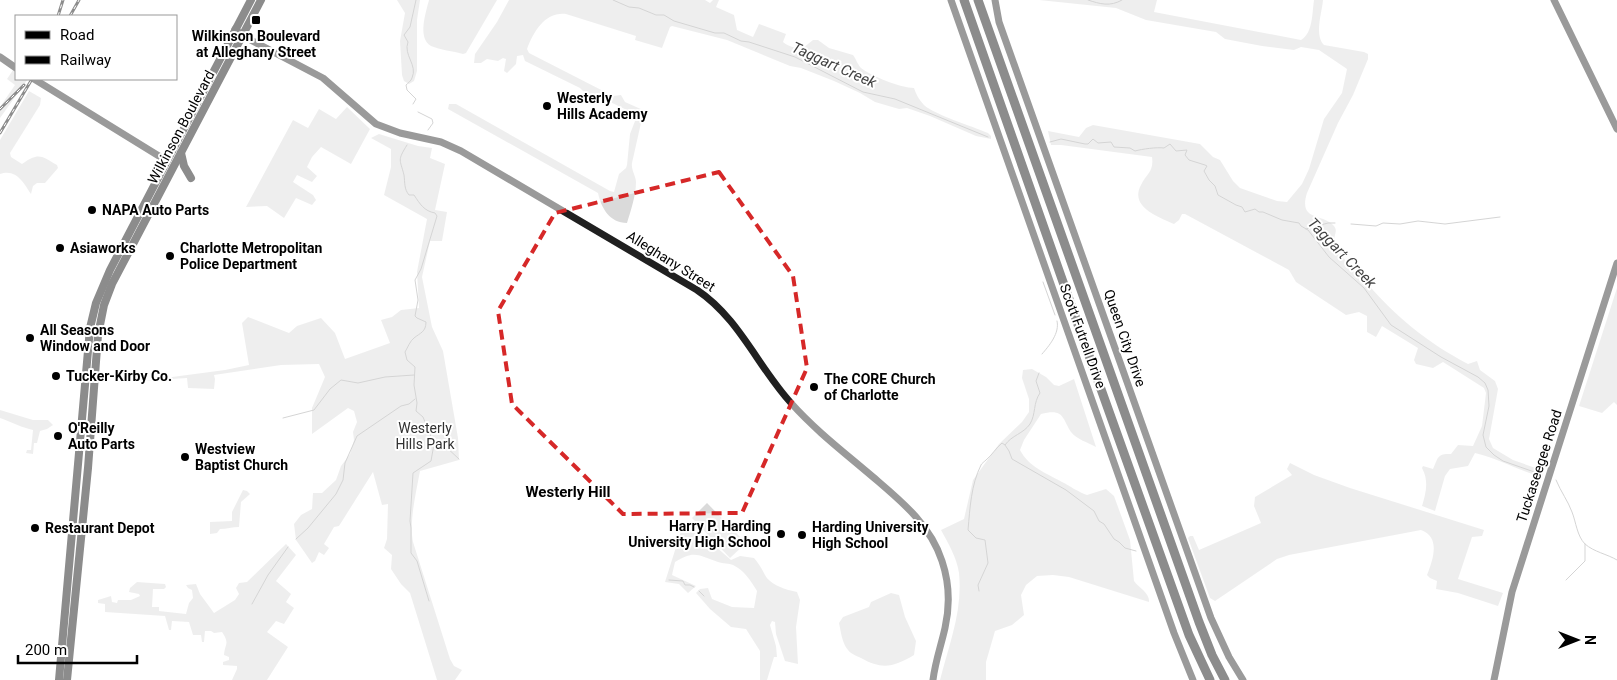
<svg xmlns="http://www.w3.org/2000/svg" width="1617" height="680" font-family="Roboto,sans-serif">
<rect width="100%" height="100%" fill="#fff"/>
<!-- green -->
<g fill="#dadada">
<path d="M 397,0 L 420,0 L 417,20 L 417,71 L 414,81 L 409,84 L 404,81 L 402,75 L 400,41 L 405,13 Z"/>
<path d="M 429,0 L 497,0 L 466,53 L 463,54 C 453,51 440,50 431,46 C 417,38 426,12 429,0 Z"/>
<path d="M 509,0 L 705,0 L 710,3 L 713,0 L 719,0 L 716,7 L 734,15 L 737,30 L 753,37 L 759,24 L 786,34 L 783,42 C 789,47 795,48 803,48 L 813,40 L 818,40 L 829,48 L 853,55 C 856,59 858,65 861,68 C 871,76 901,88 914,88 C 916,94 919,100 924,105 C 935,115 972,126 988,133 L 991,136 L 991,139 L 976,136 L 930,116 L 907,108 L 899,109 L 875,102 L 860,93 L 834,81 L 801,68 L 790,66 L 727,40 L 672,26 L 670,27 L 662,48 L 635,40 L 636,36 L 566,14 C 545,12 534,31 527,49 L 529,53 L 613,96 L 621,95 L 625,102 L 643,110 L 643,114 L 632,163 C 631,170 636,176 636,182 C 636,195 631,210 627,223 C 610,223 601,208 598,193 L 448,109 L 449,104 L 456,104 L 610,191 L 614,192 L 619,174 L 626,168 L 627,165 L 630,134 L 635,121 L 633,113 L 604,99 L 590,98 L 580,88 L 525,61 L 523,55 L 517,56 L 516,64 L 507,73 L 504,71 L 506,59 L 503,58 L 498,61 L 487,59 L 481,63 L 474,63 L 475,54 L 497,22 Z"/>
<path d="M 1039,0 L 1157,0 L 1154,12 L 1301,40 C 1313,33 1312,13 1314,0 L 1323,0 C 1322,13 1314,35 1324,45 L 1364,52 L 1368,54 L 1368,59 L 1353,95 L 1338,123 L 1307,193 C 1298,222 1323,213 1334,226 C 1338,231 1334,235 1334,241 C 1335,245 1339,251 1341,254 C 1347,264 1356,272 1364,280 C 1396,317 1425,341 1468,364 L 1477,361 L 1480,370 L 1495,381 L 1498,389 L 1489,439 L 1493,448 L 1513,460 L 1544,471 L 1542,477 C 1519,471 1498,458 1475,453 L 1468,466 L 1450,469 L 1445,476 L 1435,511 L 1422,506 C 1426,493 1429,481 1422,468 L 1423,466 L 1433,469 C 1438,458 1437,453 1451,454 L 1458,445 L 1473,446 L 1482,426 L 1486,393 L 1484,388 L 1443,362 L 1433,368 L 1416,364 L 1414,360 L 1418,348 L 1382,326 L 1376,337 L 1367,332 L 1367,316 L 1359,312 L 1346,315 L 1296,282 L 1289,270 L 1185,214 L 1182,214 L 1179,220 L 1174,224 C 1159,217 1129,207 1141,185 C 1147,173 1154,172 1152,157 L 1061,145 L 1051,145 L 1048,131 L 1079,137 L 1086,128 L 1093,125 L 1200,144 L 1213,157 L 1220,160 L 1233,181 L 1240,188 L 1277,201 L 1287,202 L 1302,184 L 1309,169 L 1324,119 L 1342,93 L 1347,69 L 1319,50 L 1301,47 L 1294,50 L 1262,46 L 1225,39 L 1216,32 L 1146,20 L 1116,8 Z"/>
<path d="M 13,70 L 16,71 L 16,79 L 28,79 L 0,118 L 0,107 L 15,85 L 7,79 Z"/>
<path d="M 29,91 L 41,98 L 40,105 L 10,153 L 11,157 L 22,164 C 39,152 41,156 57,165 L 58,168 L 45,183 L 37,183 L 33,186 L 31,194 C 24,183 16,168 0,174 L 0,140 Z"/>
<path d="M 347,107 L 370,129 L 351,164 L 321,147 L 312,157 L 307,167 L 317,176 L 312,182 L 297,175 L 293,182 L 313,195 L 316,200 L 312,205 L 296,198 L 284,218 L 267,206 L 246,207 L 293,120 L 308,128 L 319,109 L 336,119 Z"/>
<path d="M 379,134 L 418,146 L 432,148 L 430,158 L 445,164 L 435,210 L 447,212 L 442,241 L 430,241 L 422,277 L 432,327 L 443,351 L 458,438 L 459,460 L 420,471 C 416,493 409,521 413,542 L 450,659 L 454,666 L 462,670 L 455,680 L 437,680 L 410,593 L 401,584 L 391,569 L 392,555 L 384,548 L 387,539 L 388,504 L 382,505 L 373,472 L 339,526 L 334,527 L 324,544 L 329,548 L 324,555 L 319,552 L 315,561 L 312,563 L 296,540 L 294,524 L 301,515 L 312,509 L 313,493 L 322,493 L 336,480 L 341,466 L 350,454 L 354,440 L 353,432 L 357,422 L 354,411 L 348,408 L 312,434 L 312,408 L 325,377 L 319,364 L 281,365 L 214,375 L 215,379 L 214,389 L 188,388 L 187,378 L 142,381 L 225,370 L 249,365 L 242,323 L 248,317 L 289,333 L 297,326 L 321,318 L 335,333 L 345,359 L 390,343 L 381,320 L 392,317 L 401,310 L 419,308 L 417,272 L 427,219 L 384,195 L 391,167 L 391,149 L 371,138 Z"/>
<path d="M 1617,288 L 1617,405 L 1614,402 L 1602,413 L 1579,406 Z"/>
<path d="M 1032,369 L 1046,377 L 1054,385 L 1059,386 L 1074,379 L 1096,447 C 1089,443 1076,439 1071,432 C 1062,418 1064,408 1041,414 L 1024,440 L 1020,450 C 1029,467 1046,473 1062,482 C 1070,486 1078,492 1087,495 L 1106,489 L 1114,496 L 1130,540 L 1134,581 C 1139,588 1150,593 1149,602 L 1069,577 L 1053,575 L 1037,576 L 1026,585 L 1021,595 L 1024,615 L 1012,625 L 995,631 L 986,662 L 986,680 L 940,680 C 949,645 963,610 959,573 C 957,558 948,543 941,530 L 964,519 L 973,480 L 999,444 L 1022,422 L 1029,412 L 1029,399 L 1022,378 L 1023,370 Z"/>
<path d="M 0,410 L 33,420 L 48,420 L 53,425 L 47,429 L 40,431 L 37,443 L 34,443 L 33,454 L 26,453 L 27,450 L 31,450 L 33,430 C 23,428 11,422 0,418 Z"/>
<path d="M 1290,463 L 1314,475 L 1350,488 L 1484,530 L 1482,536 L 1472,537 L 1458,579 L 1503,593 L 1498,606 L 1458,593 L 1436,589 L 1437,581 L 1430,578 L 1427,575 C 1433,560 1441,537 1421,530 L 1289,555 L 1277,559 L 1215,601 L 1210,598 L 1188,538 L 1190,536 L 1193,536 L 1199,550 L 1261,523 L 1254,506 L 1255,497 L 1292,475 L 1287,469 Z"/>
<path d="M 243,490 L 247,491 L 250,494 L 241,502 L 239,527 C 232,527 227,529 220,529 L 217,533 L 210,534 L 210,522 L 232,521 L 232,512 Z"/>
<path d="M 707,503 L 746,543 L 730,558 L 692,518 Z"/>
<path d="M 682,528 L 706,538 L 731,560 L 740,556 L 754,558 C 759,564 762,569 765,575 C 770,585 787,590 797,592 L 800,600 L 796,627 L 798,664 L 785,661 L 776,634 L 775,622 L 772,621 L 770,625 L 776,646 L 777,657 L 774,657 L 767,680 L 760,680 L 760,651 L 746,629 L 731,627 L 710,609 L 696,593 L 700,589 L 708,588 L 712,599 L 732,607 L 754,608 L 757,591 C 751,581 744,570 733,565 C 729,563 723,564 718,562 C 698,555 694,550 675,562 L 672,575 L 696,586 L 688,593 L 679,584 L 665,582 Z"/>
<path d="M 286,544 L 296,555 L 276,581 L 291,594 L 286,602 L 294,608 L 284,624 L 276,621 L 267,632 L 288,647 L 267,680 L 232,680 L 237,669 L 237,666 L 223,665 L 223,662 L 229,660 L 229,657 L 224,655 C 225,643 230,644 222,632 L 214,633 L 211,631 L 205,631 L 204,642 L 202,642 L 201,635 L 193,635 L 189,622 L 172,621 L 171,630 L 169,630 L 165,616 L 105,612 L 105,604 L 98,603 L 98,600 L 111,596 L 112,602 L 117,603 L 118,600 L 131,600 L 140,596 L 139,594 L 129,592 L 130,588 L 137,582 L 165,584 L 166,587 L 164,589 L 153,589 L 152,607 L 159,607 L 159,611 L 186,614 L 189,603 L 193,598 L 192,590 L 188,588 L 186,585 L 196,584 L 200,594 L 214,613 L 235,600 L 239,594 L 236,588 L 239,583 L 247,582 Z"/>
<path d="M 891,593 L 899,595 L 905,617 L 916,641 L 914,655 C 894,667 882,670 861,658 C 857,656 851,654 848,650 C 842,643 841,632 839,623 L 843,617 L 869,607 L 871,602 Z"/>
</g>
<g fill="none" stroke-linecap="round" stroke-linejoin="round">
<!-- stream -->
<g stroke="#a1a1a1" stroke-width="1">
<path d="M 613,0 L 629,7 L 639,8 L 656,15 L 664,15 L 674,21 L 715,33 L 724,33 L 741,41 L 749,42 L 795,57 L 863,92 L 895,99 L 988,137"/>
<path d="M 1088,0 C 1100,4 1110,7 1122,0"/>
<path d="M 413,104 L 416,99 L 407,90 L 406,85 C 408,83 411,81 412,78 C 418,65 403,55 408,42 L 404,35 L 410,27 L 416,0"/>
<path d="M 418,112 L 432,119 L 433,123 L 428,130"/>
<path d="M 1050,142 L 1061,139 L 1085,144 L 1088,144 L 1093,139 L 1098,143 L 1111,142 L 1114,147 L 1130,148 L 1135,151 C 1142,149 1157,147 1164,148 L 1170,144 L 1176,151 L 1187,150 L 1185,155 L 1189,160 L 1205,165 L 1207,166 L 1204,171 L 1209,180 L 1215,186 L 1218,195 L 1236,205 L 1242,207 L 1245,212 L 1255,209 L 1259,212 L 1263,212 L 1282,220 L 1299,223 L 1301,226 L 1308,230 L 1329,257 L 1364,288 L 1391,325 L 1441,357 L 1478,377 L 1485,383 L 1488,390 L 1489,406 L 1483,435 L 1486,447 L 1494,455 L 1503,461 L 1540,474"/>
<path d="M 407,145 C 397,161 400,159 404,175 C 405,183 404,189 409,195 L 414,195 C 420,204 424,211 435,213 L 437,216 L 421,269 L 415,280 L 418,300 L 415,316 L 417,318 L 426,322 C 426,332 420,333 414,338 C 410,341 408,347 405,352 L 407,360 L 415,367 L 414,385 L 417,403 L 416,411 L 423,417 L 434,444 L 431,461 L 413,473 L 410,521 L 411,528 L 411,553 L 417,561 L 429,601"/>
<path d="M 1351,224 L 1376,226 L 1383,223 L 1400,224 L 1418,221 L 1445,224 L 1500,217"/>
<path d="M 1306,229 L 1328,223 L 1335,223"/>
<path d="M 1043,282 L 1055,315"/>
<path d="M 1042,354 C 1049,346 1060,333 1057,321"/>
<path d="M 283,418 L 314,410 L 330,389 L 341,380 L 358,383 L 385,377 L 414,375"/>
<path d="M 435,444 L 445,446 L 459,459"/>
<path d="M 1005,445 L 1009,451 L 1012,459 L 1066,490 L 1094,511 L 1099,521 L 1104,524 L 1114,539 L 1119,542 L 1125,548 L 1136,551"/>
<path d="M 1556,480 C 1561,492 1568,501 1572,512 C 1576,522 1577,536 1585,544 C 1594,552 1607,554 1617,560"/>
<path d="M 296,539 L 308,528 L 336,494 L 343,480 L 345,463 L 357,436 L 401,406 L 409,404 L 415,399"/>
<path d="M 669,580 L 683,581 L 685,585 L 690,585 L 694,587"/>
<path d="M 1566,580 L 1585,561 L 1585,544"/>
<path d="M 699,591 L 704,596"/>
<path d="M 979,591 L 978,585 L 988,563 L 985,540 L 976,538 L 968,530 C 970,508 971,485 981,465 C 981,464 985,461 986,460 C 992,455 996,448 1002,443 L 1005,445 C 1012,435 1023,434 1030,424 C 1036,414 1033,403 1040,393 L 1036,381 L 1039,373"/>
<path d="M 252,604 L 268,575 L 288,547"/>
</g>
<!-- secondary -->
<g stroke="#202020" stroke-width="7">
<path d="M 951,0 L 1174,633 L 1193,680"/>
<path d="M 995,0 L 999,22 L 1211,618 L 1229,657 L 1243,680"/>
<path d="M 1554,0 L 1617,129"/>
<path d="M 235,29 L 243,36 L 323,78 L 376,124 L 400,133 L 441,142 L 461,151 L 697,290 C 739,318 758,367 791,403 C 816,431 845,453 873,477 C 901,501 930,524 942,561 C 949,582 950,606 945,628 C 941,646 935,662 933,680"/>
<path d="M 0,57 L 16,68"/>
<path d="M 34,79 L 167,161"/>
<path d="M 1494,680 L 1512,592 L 1617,263"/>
</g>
<!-- primary -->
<g stroke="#000" stroke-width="8">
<path d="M 181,153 L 184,166 L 191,178"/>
<path d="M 59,680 L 90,328 L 96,303 L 110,270 L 251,0"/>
<path d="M 67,680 L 88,468 L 98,335 L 104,305 L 112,284 L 261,0"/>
</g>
<!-- highway -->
<g stroke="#000" stroke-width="9">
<path d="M 964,0 L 1082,336 L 1189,635 L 1210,680"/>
<path d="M 978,0 L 1199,622 L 1212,655 L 1225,680"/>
</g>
<!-- rail casing -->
<g stroke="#000" stroke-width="3">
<g id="rail">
<path d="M 58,16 L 63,0"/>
<path d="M 70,16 L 79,0"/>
<path d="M 0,109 L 24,85"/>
<path d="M 0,133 L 32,79"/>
</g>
</g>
<!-- rail -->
<use href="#rail" stroke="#fff" stroke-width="1" stroke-dasharray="4" stroke-linecap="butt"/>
</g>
<!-- marked area -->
<path d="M0 0H1617V680H0ZM 719,172 L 793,276 L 807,368 L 742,513 L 623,514 L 512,404 L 498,311 L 555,213 Z" fill="#fff" fill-opacity=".55" fill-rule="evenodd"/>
<path fill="none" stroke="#d62828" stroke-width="4" stroke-dasharray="10 6" stroke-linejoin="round" d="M 719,172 L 793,276 L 807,368 L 742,513 L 623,514 L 512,404 L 498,311 L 555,213 Z"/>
<!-- markers -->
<g fill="#000" stroke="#fff" stroke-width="2">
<rect x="251" y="15" width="10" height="10" rx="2.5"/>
<circle cx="547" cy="106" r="5"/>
<circle cx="92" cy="210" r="5"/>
<circle cx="60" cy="248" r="5"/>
<circle cx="170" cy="256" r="5"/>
<circle cx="30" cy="338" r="5"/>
<circle cx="56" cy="376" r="5"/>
<circle cx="814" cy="387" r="5"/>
<circle cx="58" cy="436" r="5"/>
<circle cx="185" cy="457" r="5"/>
<circle cx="35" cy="528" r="5"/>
<circle cx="781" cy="534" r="5"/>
<circle cx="802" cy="535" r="5"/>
</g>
<g text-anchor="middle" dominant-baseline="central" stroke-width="4" stroke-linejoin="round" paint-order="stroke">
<!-- poi labels -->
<g font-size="14" font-weight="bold" fill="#000" stroke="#fff" text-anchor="start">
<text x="256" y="36" text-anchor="middle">Wilkinson Boulevard<tspan x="256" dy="16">at Alleghany Street</tspan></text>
<text x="557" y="98">Westerly<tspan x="557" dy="16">Hills Academy</tspan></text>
<text x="102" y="210">NAPA Auto Parts</text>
<text x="70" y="248">Asiaworks</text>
<text x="180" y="248">Charlotte Metropolitan<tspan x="180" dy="16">Police Department</tspan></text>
<text x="40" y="330">All Seasons<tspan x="40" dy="16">Window and Door</tspan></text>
<text x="66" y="376">Tucker-Kirby Co.</text>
<text x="824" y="379">The CORE Church<tspan x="824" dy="16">of Charlotte</tspan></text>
<text x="68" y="428">O'Reilly<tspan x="68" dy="16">Auto Parts</tspan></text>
<text x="195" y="449">Westview<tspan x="195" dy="16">Baptist Church</tspan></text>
<text x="771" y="526" text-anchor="end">Harry P. Harding<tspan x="771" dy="16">University High School</tspan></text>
<text x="812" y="527">Harding University<tspan x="812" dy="16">High School</tspan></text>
<text x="45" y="528">Restaurant Depot</text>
</g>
<!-- street labels -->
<g font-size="14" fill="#000" stroke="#fff">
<text transform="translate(181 127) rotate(-62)">Wilkinson Boulevard</text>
<text transform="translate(671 261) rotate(32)">Alleghany Street</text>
<text transform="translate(1083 336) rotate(70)">Scott Futrell Drive</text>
<text transform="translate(1125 338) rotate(71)">Queen City Drive</text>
<text transform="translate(1539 466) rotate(-72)">Tuckaseegee Road</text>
</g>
<!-- park labels -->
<g font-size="14" fill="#313131" stroke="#fff">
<text x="425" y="428">Westerly<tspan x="425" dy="16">Hills Park</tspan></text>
</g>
<!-- water labels -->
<g font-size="15" font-style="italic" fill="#424242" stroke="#fff">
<text transform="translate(834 65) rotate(24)">Taggart Creek</text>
<text transform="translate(1342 253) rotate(46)">Taggart Creek</text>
</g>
<!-- neighbourhood labels -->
<g font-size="15" font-weight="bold" fill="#000" stroke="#fff">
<text x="568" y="492">Westerly Hill</text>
</g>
</g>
<!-- legend -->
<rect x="15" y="15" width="162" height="65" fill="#ffffff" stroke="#999999"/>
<rect x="25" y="31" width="25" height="8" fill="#000000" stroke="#999999"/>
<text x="60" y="40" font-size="15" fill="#000000">Road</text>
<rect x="25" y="56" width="25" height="8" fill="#000000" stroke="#999999"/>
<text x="60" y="65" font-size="15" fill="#000000">Railway</text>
<!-- north arrow -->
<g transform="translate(1577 640) rotate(90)" stroke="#ffffff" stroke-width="4" paint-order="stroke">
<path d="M0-4L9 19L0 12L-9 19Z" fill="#000000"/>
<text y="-8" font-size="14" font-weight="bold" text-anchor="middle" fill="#000000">N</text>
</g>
<!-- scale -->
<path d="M18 655v8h119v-8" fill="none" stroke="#000000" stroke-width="2.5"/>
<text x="25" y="655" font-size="15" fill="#000000" stroke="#ffffff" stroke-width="4" paint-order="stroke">200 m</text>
</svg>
